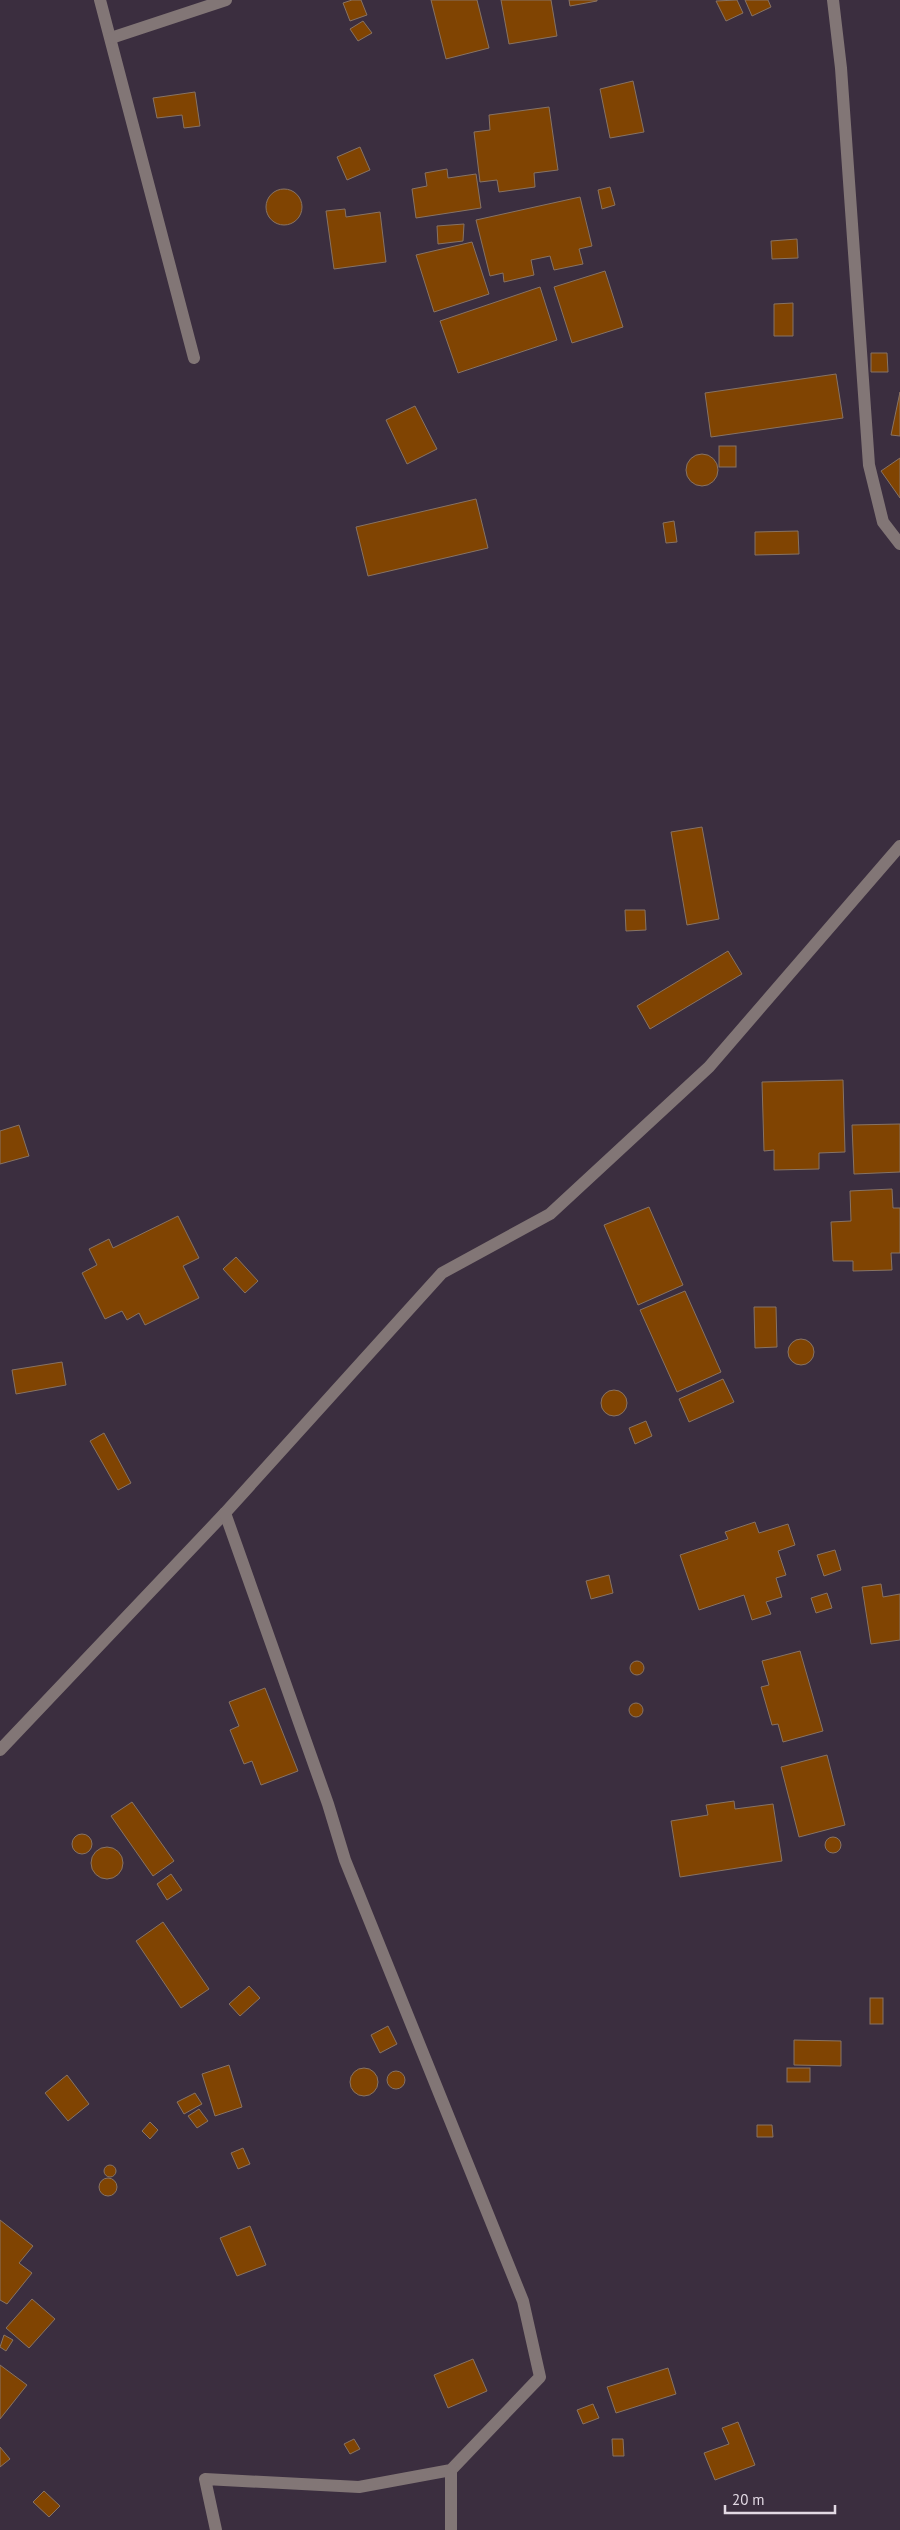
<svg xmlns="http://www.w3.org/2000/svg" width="900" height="2530" font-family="'PT Sans',sans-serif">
<rect width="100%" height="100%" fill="#3b2e3f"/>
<!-- building -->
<g fill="#804402" stroke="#877364">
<path d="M 352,0 L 361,0 L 367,15 L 350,21 L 343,3 Z"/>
<path d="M 431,0 L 477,0 L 489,48 L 446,59 Z"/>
<path d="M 501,0 L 551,0 L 557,36 L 509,44 Z"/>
<path d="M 569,0 L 597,0 L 597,1 L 570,6 Z"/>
<path d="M 737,0 L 743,13 L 726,21 L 716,1 Z"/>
<path d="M 745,0 L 768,0 L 771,7 L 752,16 Z"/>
<path d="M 363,21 L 372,33 L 358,41 L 350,29 Z"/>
<path d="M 633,81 L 644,132 L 610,138 L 600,89 Z"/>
<path d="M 195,92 L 200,126 L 184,128 L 182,115 L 157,118 L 153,98 Z"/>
<path d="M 549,107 L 558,170 L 534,173 L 535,187 L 499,192 L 497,180 L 480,182 L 474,132 L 490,130 L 489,115 Z"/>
<path d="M 360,147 L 370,170 L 347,180 L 337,157 Z"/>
<path d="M 447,169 L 448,178 L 476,174 L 481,208 L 416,218 L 412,189 L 427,186 L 425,173 Z"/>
<path d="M 610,187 L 615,205 L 602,209 L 598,190 Z"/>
<circle cx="284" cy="207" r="18"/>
<path d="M 580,197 L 592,246 L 579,249 L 583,264 L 554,270 L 550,256 L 531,260 L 534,275 L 504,282 L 503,273 L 490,276 L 476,220 Z"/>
<path d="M 345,209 L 346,217 L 380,212 L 386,262 L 334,269 L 326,211 Z"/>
<path d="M 464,224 L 463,241 L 438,244 L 437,226 Z"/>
<path d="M 797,239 L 798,258 L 772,259 L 771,241 Z"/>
<path d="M 472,242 L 489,294 L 434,312 L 416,255 Z"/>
<path d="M 605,271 L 623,327 L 572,343 L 554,287 Z"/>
<path d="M 540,287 L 557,340 L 458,373 L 440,321 Z"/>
<path d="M 793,303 L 793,336 L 774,336 L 774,304 Z"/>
<path d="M 871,353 L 887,353 L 888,372 L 871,372 Z"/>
<path d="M 836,374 L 843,418 L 711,437 L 705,393 Z"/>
<path d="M 900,392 L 900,436 L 891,435 Z"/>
<path d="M 415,406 L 437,449 L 407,464 L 386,420 Z"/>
<rect x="719" y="446" width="17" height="21"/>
<circle cx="702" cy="470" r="16"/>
<path d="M 900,458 L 900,498 L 881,471 Z"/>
<path d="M 476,499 L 488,548 L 368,576 L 356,527 Z"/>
<path d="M 674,521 L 677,542 L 666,543 L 663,523 Z"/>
<path d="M 798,531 L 799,554 L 755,555 L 755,532 Z"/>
<path d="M 702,827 L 719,919 L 687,925 L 671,832 Z"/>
<path d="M 625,910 L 645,910 L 646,930 L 626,931 Z"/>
<path d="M 728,951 L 742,974 L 650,1029 L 637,1006 Z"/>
<path d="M 843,1080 L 845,1152 L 819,1153 L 819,1169 L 774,1170 L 774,1150 L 764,1151 L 762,1082 Z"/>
<path d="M 900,1124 L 900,1172 L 854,1174 L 852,1125 Z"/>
<path d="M 19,1125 L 29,1156 L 0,1164 L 0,1131 Z"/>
<path d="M 892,1189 L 893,1208 L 900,1208 L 900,1253 L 891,1253 L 892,1270 L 853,1271 L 853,1261 L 833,1261 L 831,1222 L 851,1221 L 850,1191 Z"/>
<path d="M 649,1207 L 683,1285 L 638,1305 L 604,1225 Z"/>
<path d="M 178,1216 L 199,1258 L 183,1266 L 199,1298 L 145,1325 L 139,1313 L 127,1320 L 122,1311 L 105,1319 L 82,1273 L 97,1265 L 89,1249 L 109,1239 L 113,1248 Z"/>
<path d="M 236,1257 L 258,1281 L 245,1293 L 223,1269 Z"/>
<path d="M 685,1291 L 721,1372 L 677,1392 L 640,1310 Z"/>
<path d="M 754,1307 L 776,1307 L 777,1347 L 755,1348 Z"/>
<circle cx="801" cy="1352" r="13"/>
<path d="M 62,1362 L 66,1385 L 16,1394 L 12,1370 Z"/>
<path d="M 723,1379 L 734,1402 L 689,1422 L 679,1399 Z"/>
<circle cx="614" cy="1403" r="13"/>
<path d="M 646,1421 L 652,1436 L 635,1444 L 629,1428 Z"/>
<path d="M 104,1433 L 131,1483 L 118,1490 L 90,1441 Z"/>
<path d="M 755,1522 L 759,1533 L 788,1524 L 795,1545 L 778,1551 L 786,1575 L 776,1578 L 782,1597 L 766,1602 L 771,1614 L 752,1620 L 744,1595 L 699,1610 L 680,1555 L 728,1539 L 725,1532 Z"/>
<path d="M 835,1550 L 841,1570 L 824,1576 L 817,1555 Z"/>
<path d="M 609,1575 L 613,1593 L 591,1599 L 586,1581 Z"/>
<path d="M 881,1584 L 883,1597 L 900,1594 L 900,1640 L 871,1644 L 862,1587 Z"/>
<path d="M 827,1593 L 832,1608 L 816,1613 L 811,1598 Z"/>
<path d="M 800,1651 L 823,1731 L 783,1742 L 778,1724 L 772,1725 L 761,1687 L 769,1685 L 762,1661 Z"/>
<circle cx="637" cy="1668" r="7"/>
<path d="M 265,1688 L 298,1771 L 261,1785 L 252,1761 L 244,1764 L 230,1730 L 239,1726 L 229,1702 Z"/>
<circle cx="636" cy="1710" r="7"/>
<path d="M 827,1755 L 845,1825 L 799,1837 L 781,1767 Z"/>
<path d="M 734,1801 L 735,1809 L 773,1804 L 782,1861 L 680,1877 L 671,1821 L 708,1815 L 706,1805 Z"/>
<path d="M 132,1802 L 174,1861 L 153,1876 L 111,1816 Z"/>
<circle cx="82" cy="1844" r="10"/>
<circle cx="833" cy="1845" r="8"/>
<circle cx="107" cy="1863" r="16"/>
<path d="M 171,1874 L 182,1890 L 167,1900 L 157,1884 Z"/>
<path d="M 163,1922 L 209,1989 L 181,2008 L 136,1941 Z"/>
<path d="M 249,1986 L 260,1998 L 240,2016 L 229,2004 Z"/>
<rect x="870" y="1998" width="13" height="26"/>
<path d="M 388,2026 L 397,2044 L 380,2053 L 371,2035 Z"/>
<path d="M 794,2040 L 841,2041 L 841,2066 L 794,2065 Z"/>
<path d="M 229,2065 L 242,2107 L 215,2116 L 202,2074 Z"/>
<circle cx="364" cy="2082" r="14"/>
<rect x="787" y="2068" width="23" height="14"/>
<circle cx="396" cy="2080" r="9"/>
<path d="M 67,2075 L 89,2104 L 68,2121 L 45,2093 Z"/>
<path d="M 195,2093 L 202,2104 L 184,2114 L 177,2102 Z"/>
<path d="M 199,2109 L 208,2121 L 197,2128 L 188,2116 Z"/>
<path d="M 150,2122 L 158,2130 L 150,2139 L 142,2131 Z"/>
<path d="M 757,2125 L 772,2125 L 773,2137 L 757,2137 Z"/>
<path d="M 243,2148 L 250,2164 L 238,2169 L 231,2153 Z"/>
<circle cx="110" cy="2171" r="6"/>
<circle cx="108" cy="2187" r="9"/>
<path d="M 0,2220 L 33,2246 L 19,2263 L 32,2273 L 7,2304 L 0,2300 Z"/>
<path d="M 250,2226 L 266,2265 L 237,2276 L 220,2238 Z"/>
<path d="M 32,2299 L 55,2319 L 29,2348 L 6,2328 Z"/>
<path d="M 4,2335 L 13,2340 L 6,2351 L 0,2347 Z"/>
<path d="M 473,2359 L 487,2391 L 448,2408 L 434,2375 Z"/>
<path d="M 0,2365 L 27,2385 L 0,2419 Z"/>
<path d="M 668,2368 L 676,2394 L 616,2413 L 607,2387 Z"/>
<path d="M 593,2404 L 599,2418 L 583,2424 L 577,2410 Z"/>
<path d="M 738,2422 L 755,2465 L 715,2480 L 704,2453 L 729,2444 L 722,2428 Z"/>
<path d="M 354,2439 L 360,2449 L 350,2454 L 344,2444 Z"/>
<path d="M 612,2439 L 623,2439 L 624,2456 L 613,2456 Z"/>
<path d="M 0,2447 L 10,2459 L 0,2467 Z"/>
<path d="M 44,2491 L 60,2506 L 49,2517 L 33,2502 Z"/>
</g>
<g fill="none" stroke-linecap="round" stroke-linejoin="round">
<!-- minor -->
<g stroke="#827676" stroke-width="12">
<path d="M 100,0 L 194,358"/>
<path d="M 833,0 L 841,68 L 869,465 L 883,522 L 900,544"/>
<path d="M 111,38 L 226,0"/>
<path d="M 0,1750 L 225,1513 L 442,1273 L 550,1214 L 709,1067 L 900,846"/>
<path d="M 216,2530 L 205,2479 L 359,2487 L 451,2470 L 540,2377 L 523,2301 L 345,1860 L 328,1804 L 225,1513"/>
<path d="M 451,2530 L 451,2470"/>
</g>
</g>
<!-- scale -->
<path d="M725 2505v8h110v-8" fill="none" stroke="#e2d9e4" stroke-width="2.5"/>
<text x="732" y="2505" font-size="15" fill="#e2d9e4" stroke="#3b2e3f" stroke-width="4" paint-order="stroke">20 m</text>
</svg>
